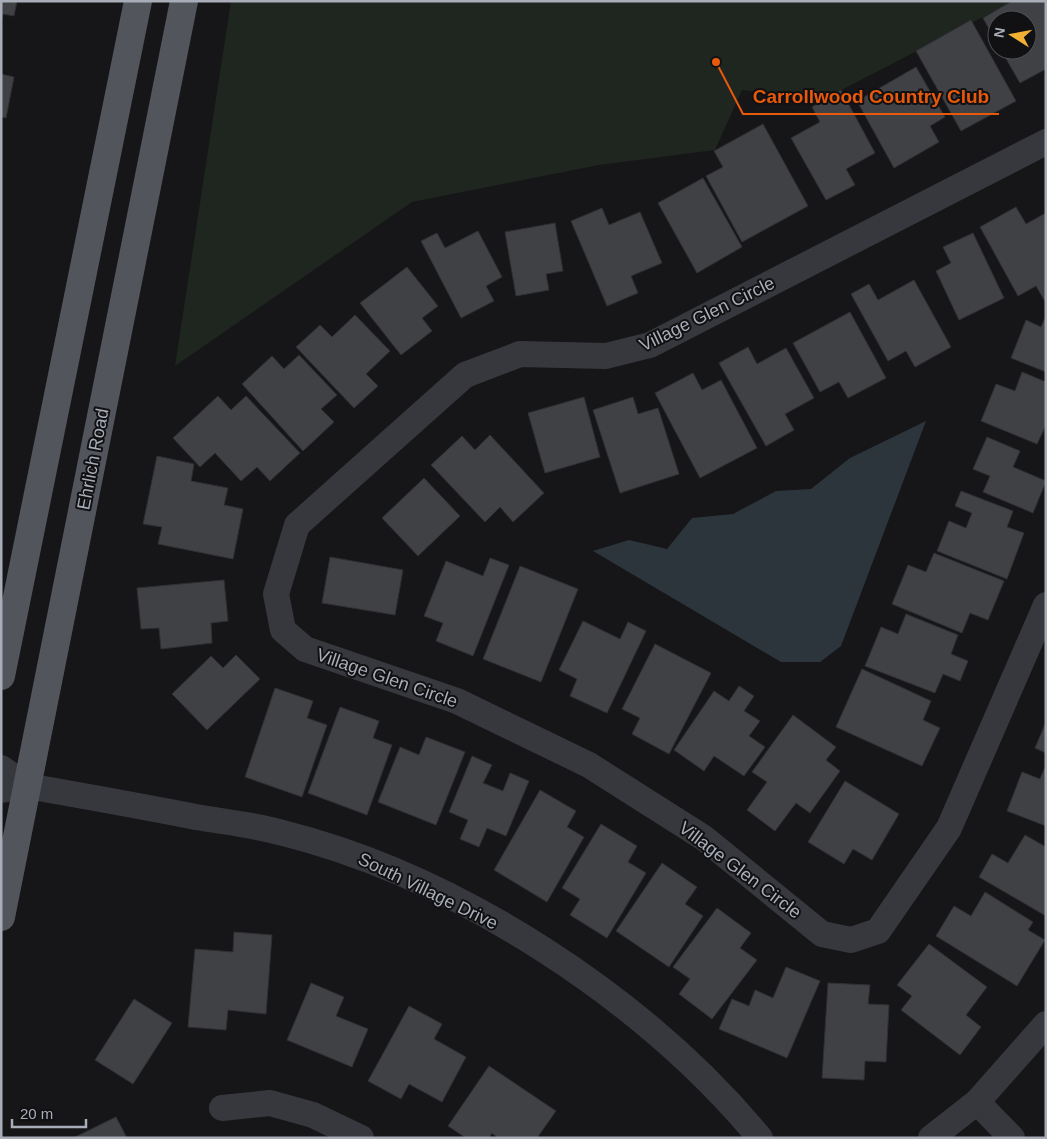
<svg xmlns="http://www.w3.org/2000/svg" width="1047" height="1139" font-family="Arial,sans-serif">
<rect width="100%" height="100%" fill="#161618"/>
<!-- green -->
<path fill="#1e261f" d="M 231,1 L 1014,1 L 822,100 L 742,90 L 715,150 L 599,165 L 412,202 L 175,366 Z"/>
<!-- water -->
<path fill="#2c353c" d="M 926,421 L 841,646 L 820,662 L 781,662 L 593,551 L 629,540 L 667,549 L 692,518 L 733,514 L 776,491 L 811,489 L 850,458 Z"/>
<!-- building -->
<g fill="#404145" stroke="#303034">
<path d="M 1,1 L 17,1 L 14,16 L 3,14 L 1,23 Z"/>
<path d="M 1012,1 L 1046,1 L 1046,69 L 1020,83 L 1001,50 L 1027,50 L 1027,20 L 997,20 L 997,43 L 983,18 Z"/>
<path d="M 971,20 L 1016,101 L 961,131 L 916,51 Z"/>
<path d="M 916,67 L 945,117 L 930,126 L 939,142 L 894,168 L 857,101 Z"/>
<path d="M 1,74 L 14,77 L 6,118 L 1,117 Z"/>
<path d="M 841,90 L 875,153 L 846,169 L 855,185 L 826,200 L 791,138 L 820,122 L 812,107 Z"/>
<path d="M 763,124 L 808,206 L 742,242 L 706,176 L 723,167 L 714,151 Z"/>
<path d="M 703,178 L 742,247 L 697,273 L 658,203 Z"/>
<path d="M 1016,207 L 1026,224 L 1044,214 L 1046,216 L 1046,303 L 1036,286 L 1018,296 L 980,227 Z"/>
<path d="M 602,208 L 609,225 L 640,212 L 662,263 L 631,276 L 638,293 L 607,306 L 571,221 Z"/>
<path d="M 555,223 L 563,271 L 546,274 L 549,290 L 516,296 L 505,232 Z"/>
<path d="M 478,231 L 502,277 L 486,286 L 494,301 L 461,318 L 421,241 L 437,233 L 445,248 Z"/>
<path d="M 973,233 L 1004,298 L 959,320 L 936,271 L 951,263 L 943,247 Z"/>
<path d="M 407,267 L 438,306 L 422,318 L 432,331 L 401,355 L 360,303 Z"/>
<path d="M 914,280 L 951,347 L 915,367 L 906,351 L 888,361 L 851,294 L 869,284 L 878,300 Z"/>
<path d="M 850,312 L 886,378 L 848,398 L 839,382 L 820,392 L 793,343 Z"/>
<path d="M 355,315 L 390,351 L 366,374 L 378,386 L 354,408 L 296,347 L 320,325 L 332,337 Z"/>
<path d="M 1046,316 L 1046,372 L 1011,358 L 1026,320 L 1041,327 Z"/>
<path d="M 748,347 L 757,364 L 786,348 L 814,398 L 785,414 L 794,430 L 766,446 L 719,363 Z"/>
<path d="M 299,355 L 337,395 L 321,409 L 334,422 L 303,451 L 242,384 L 272,356 L 284,369 Z"/>
<path d="M 1022,372 L 1046,382 L 1046,425 L 1037,444 L 981,421 L 996,384 L 1015,391 Z"/>
<path d="M 693,373 L 702,390 L 721,380 L 757,448 L 700,478 L 655,393 Z"/>
<path d="M 218,396 L 231,410 L 246,396 L 300,453 L 270,481 L 257,467 L 241,481 L 215,453 L 200,467 L 173,438 Z"/>
<path d="M 584,397 L 600,457 L 545,473 L 528,413 Z"/>
<path d="M 633,397 L 638,414 L 658,408 L 679,474 L 620,493 L 593,410 Z"/>
<path d="M 490,435 L 544,493 L 513,522 L 500,507 L 485,522 L 431,465 L 462,436 L 475,450 Z"/>
<path d="M 987,437 L 1020,451 L 1013,467 L 1046,481 L 1033,513 L 983,492 L 990,476 L 973,469 Z"/>
<path d="M 157,456 L 194,464 L 191,481 L 228,488 L 224,505 L 243,509 L 233,559 L 158,544 L 162,527 L 143,524 Z"/>
<path d="M 424,478 L 460,516 L 418,556 L 382,518 Z"/>
<path d="M 961,491 L 1013,511 L 1007,527 L 1024,533 L 1007,579 L 937,551 L 949,521 L 966,528 L 972,513 L 955,506 Z"/>
<path d="M 934,553 L 1004,581 L 988,620 L 970,613 L 962,633 L 892,604 L 908,565 L 926,572 Z"/>
<path d="M 330,557 L 403,570 L 395,615 L 322,603 Z"/>
<path d="M 490,558 L 509,565 L 473,656 L 436,641 L 443,623 L 424,616 L 446,561 L 483,576 Z"/>
<path d="M 520,566 L 578,589 L 541,682 L 483,659 Z"/>
<path d="M 224,580 L 228,621 L 211,623 L 212,643 L 161,649 L 159,628 L 141,629 L 137,588 Z"/>
<path d="M 906,614 L 958,635 L 951,654 L 968,661 L 960,681 L 943,674 L 935,693 L 865,666 L 881,627 L 898,634 Z"/>
<path d="M 583,621 L 620,639 L 628,622 L 646,631 L 607,713 L 570,696 L 577,679 L 559,670 Z"/>
<path d="M 655,644 L 711,673 L 669,754 L 632,734 L 640,718 L 622,709 Z"/>
<path d="M 236,655 L 260,679 L 207,730 L 172,694 L 211,656 L 223,668 Z"/>
<path d="M 862,669 L 931,701 L 923,720 L 940,728 L 922,766 L 836,727 Z"/>
<path d="M 739,686 L 754,696 L 744,711 L 760,721 L 749,736 L 765,747 L 744,776 L 714,756 L 704,771 L 674,750 L 714,691 L 729,701 Z"/>
<path d="M 275,688 L 313,701 L 307,718 L 327,725 L 302,797 L 245,777 Z"/>
<path d="M 340,707 L 379,721 L 373,738 L 392,745 L 367,815 L 308,793 Z"/>
<path d="M 793,715 L 836,747 L 826,760 L 840,771 L 810,813 L 796,803 L 775,831 L 747,810 L 767,782 L 752,772 Z"/>
<path d="M 1046,722 L 1046,753 L 1035,748 Z"/>
<path d="M 426,737 L 465,752 L 436,825 L 378,802 L 400,747 L 419,755 Z"/>
<path d="M 472,756 L 492,765 L 483,783 L 503,791 L 510,773 L 529,781 L 506,836 L 487,828 L 479,847 L 460,839 L 468,820 L 449,812 Z"/>
<path d="M 1046,765 L 1046,826 L 1007,811 L 1022,772 L 1040,779 Z"/>
<path d="M 845,781 L 899,814 L 872,860 L 853,849 L 844,864 L 808,842 Z"/>
<path d="M 540,790 L 576,811 L 567,827 L 584,837 L 547,902 L 494,870 Z"/>
<path d="M 601,824 L 637,846 L 628,862 L 646,873 L 607,938 L 570,915 L 580,899 L 562,888 Z"/>
<path d="M 1025,835 L 1046,847 L 1046,916 L 979,877 L 992,854 L 1008,863 Z"/>
<path d="M 662,863 L 697,887 L 685,904 L 703,916 L 669,967 L 616,931 Z"/>
<path d="M 985,892 L 1033,922 L 1028,930 L 1045,940 L 1017,986 L 936,936 L 954,906 L 971,916 Z"/>
<path d="M 717,908 L 751,933 L 740,948 L 757,960 L 712,1019 L 679,994 L 690,979 L 673,967 Z"/>
<path d="M 234,932 L 272,935 L 266,1014 L 228,1010 L 226,1030 L 188,1027 L 195,949 L 233,952 Z"/>
<path d="M 929,944 L 987,987 L 966,1015 L 981,1027 L 960,1055 L 901,1010 L 912,996 L 897,985 Z"/>
<path d="M 786,967 L 820,981 L 787,1058 L 719,1029 L 732,999 L 749,1006 L 755,990 L 773,998 Z"/>
<path d="M 311,983 L 344,997 L 336,1016 L 368,1029 L 352,1067 L 287,1040 Z"/>
<path d="M 828,983 L 870,985 L 868,1004 L 889,1005 L 886,1062 L 865,1061 L 864,1080 L 822,1078 Z"/>
<path d="M 134,999 L 172,1023 L 133,1084 L 95,1060 Z"/>
<path d="M 409,1006 L 442,1024 L 434,1039 L 466,1057 L 442,1102 L 409,1084 L 401,1099 L 368,1081 Z"/>
<path d="M 489,1066 L 556,1111 L 537,1138 L 498,1138 L 492,1133 L 489,1138 L 466,1138 L 448,1126 Z"/>
<path d="M 116,1117 L 127,1138 L 73,1138 Z"/>
</g>
<g fill="none" stroke-linecap="round" stroke-linejoin="round">
<!-- minor -->
<g stroke="#37383d" stroke-width="26">
<path d="M 1046,142 L 650,345 L 606,356 L 520,354 L 465,375 L 297,525 L 276,594 L 283,630 L 305,649 L 457,701 L 589,765 L 704,838 L 822,934 L 851,940 L 878,931 L 949,828 L 1046,605"/>
<path d="M 1,768 L 27,786"/>
<path d="M 1,790 L 27,786 C 84,796 140,806 196,817 C 225,822 255,825 283,833 C 458,877 645,999 760,1138"/>
<path d="M 977,1102 L 1012,1138"/>
<path d="M 222,1108 L 270,1103 L 313,1115 L 361,1138"/>
<path d="M 931,1138 L 977,1102 L 1046,1024"/>
</g>
<!-- major -->
<g stroke="#53555c" stroke-width="28">
<path d="M 1,676 L 138,1"/>
<path d="M 1,917 L 184,1"/>
</g>
</g>
<g text-anchor="middle" dominant-baseline="central" stroke-width="4" stroke-linejoin="round" paint-order="stroke">
<!-- street labels -->
<g font-size="18" fill="#a8adb8" stroke="#111113">
<text transform="translate(707 314) rotate(-26)">Village Glen Circle</text>
<text transform="translate(93 459) rotate(-79)">Ehrlich Road</text>
<text transform="translate(387 678) rotate(19)">Village Glen Circle</text>
<text transform="translate(740 870) rotate(37)">Village Glen Circle</text>
<text transform="translate(428 891) rotate(26)">South Village Drive</text>
</g>
</g>
<!-- callouts -->
<path fill="none" stroke="#e8590c" stroke-width="2" d="M716 62L743 114H999"/>
<circle fill="#e8590c" stroke="#111113" stroke-width="2" cx="716" cy="62" r="5"/>
<g font-size="19" text-anchor="middle" font-weight="bold" fill="#e8590c" stroke="#111113" stroke-width="4" stroke-linejoin="round" paint-order="stroke">
<text x="871" y="103">Carrollwood Country Club</text>
</g>
<!-- border -->
<rect width="1047" height="1139" fill="none" stroke="#a8adb8" stroke-width="5"/>
<!-- north arrow -->
<g transform="translate(1012 35) rotate(281)"><circle r="24" fill="#111113" stroke="#4d4f55"/>
<path d="M0-4L9 19L0 12L-9 19Z" fill="#f2b134"/>
<text y="-8" font-size="14" font-weight="bold" text-anchor="middle" fill="#a8adb8">N</text>
</g>
<!-- scale -->
<path d="M12 1119v8h74v-8" fill="none" stroke="#a8adb8" stroke-width="2.5"/>
<text x="20" y="1119" font-size="15" fill="#a8adb8" stroke="#111113" stroke-width="4" paint-order="stroke">20 m</text>
</svg>
